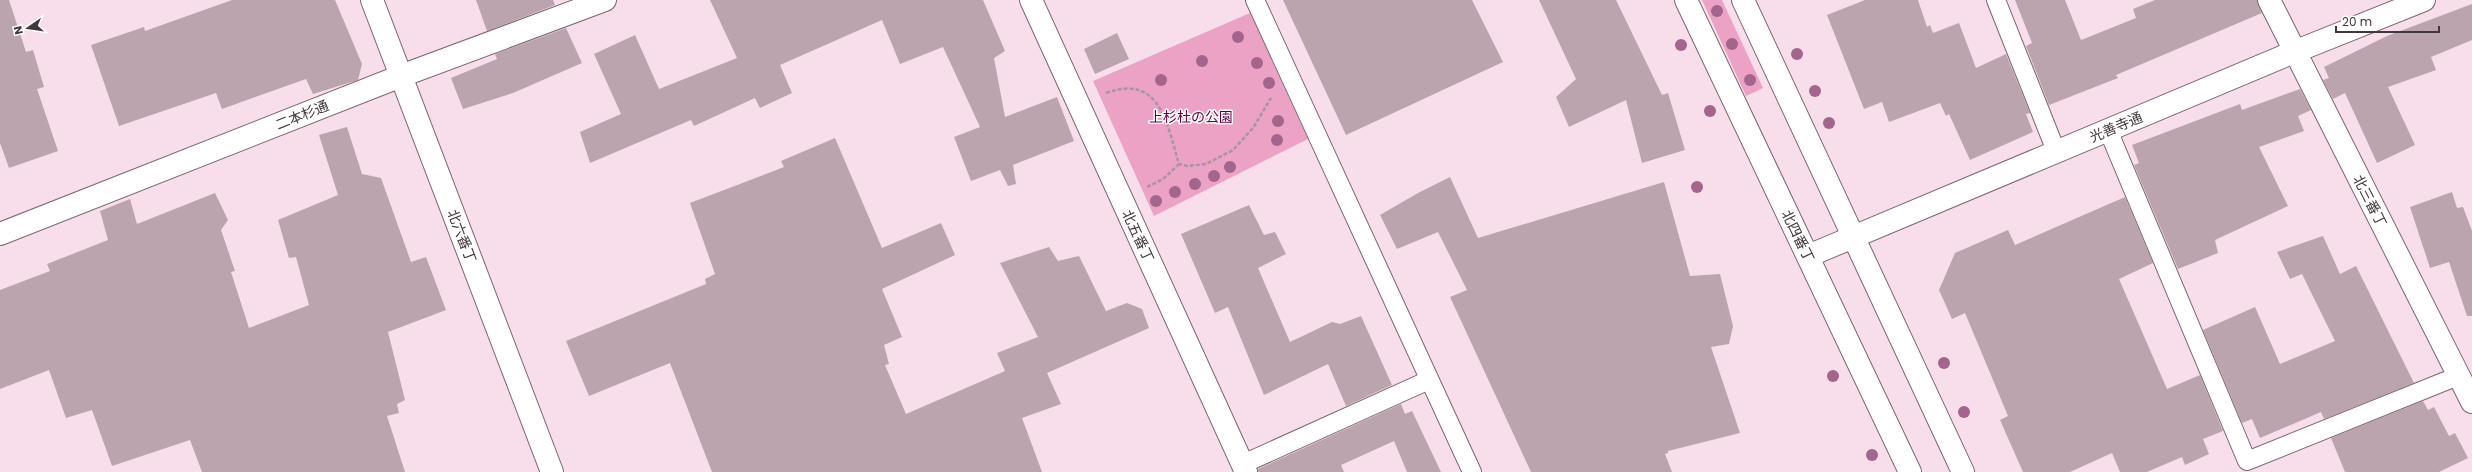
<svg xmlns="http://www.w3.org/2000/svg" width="2472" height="472" font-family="Poppins,'Noto Sans JP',sans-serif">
<rect width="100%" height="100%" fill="#f8deea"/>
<!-- green -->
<g fill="#eba2c5">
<path d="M 1702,0 L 1722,0 L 1763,88 L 1746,96 Z"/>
<path d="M 1250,13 L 1308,139 L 1154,216 L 1093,81 Z"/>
</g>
<!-- building -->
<g fill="#bca4ae">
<path d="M 0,0 L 9,0 L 26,52 L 33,50 L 44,87 L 37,89 L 58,151 L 9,168 L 0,143 Z"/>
<path d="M 232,0 L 335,0 L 362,64 L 358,80 L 313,94 L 306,79 L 222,109 L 216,93 L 119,126 L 91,45 L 144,27 L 145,31 Z"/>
<path d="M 476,0 L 553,0 L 555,5 L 487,31 Z"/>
<path d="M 710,0 L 983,0 L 1005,51 L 994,58 L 1005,117 L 1057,97 L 1074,141 L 1013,165 L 1016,184 L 1008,186 L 1000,170 L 971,181 L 954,137 L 980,127 L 943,47 L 900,64 L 882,20 L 780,65 L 792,93 L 760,108 L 755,98 L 694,126 L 691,120 L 590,163 L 580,132 L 621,114 L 594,54 L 635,35 L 659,89 L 737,58 Z"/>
<path d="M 1283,0 L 1472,0 L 1503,62 L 1346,135 Z"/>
<path d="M 1539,0 L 1616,0 L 1662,95 L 1668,93 L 1685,150 L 1642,163 L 1626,100 L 1569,127 L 1556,97 L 1576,79 Z"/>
<path d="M 1865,0 L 1918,0 L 1927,27 L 1930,25 L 1933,33 L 1959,23 L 1976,68 L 2006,54 L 2030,113 L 2026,114 L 2033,132 L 1970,160 L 1949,114 L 1946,116 L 1940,103 L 1889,122 L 1882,102 L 1864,109 L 1827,15 Z"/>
<path d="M 2015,0 L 2065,0 L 2081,40 L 2136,18 L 2133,9 L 2155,0 L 2257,0 L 2262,13 L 2116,75 L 2118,78 L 2049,105 L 2026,46 L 2032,43 Z"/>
<path d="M 2472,4 L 2472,40 L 2431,57 L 2436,70 L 2388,87 L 2415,145 L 2377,163 L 2345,93 L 2333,99 L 2323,80 L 2329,78 L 2324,67 L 2387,36 Z"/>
<path d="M 566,28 L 582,63 L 513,93 L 463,109 L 451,78 L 497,59 L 495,54 Z"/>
<path d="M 1117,33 L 1129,59 L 1095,74 L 1084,49 Z"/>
<path d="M 2300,89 L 2311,110 L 2298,116 L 2304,131 L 2259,147 L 2288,206 L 2215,240 L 2218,253 L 2178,269 L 2134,165 L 2139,163 L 2132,145 L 2240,104 L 2242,110 Z"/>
<path d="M 347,127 L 362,174 L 381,178 L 411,262 L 426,257 L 446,310 L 388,332 L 405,400 L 397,404 L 399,413 L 387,416 L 405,472 L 202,472 L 190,440 L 112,466 L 92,410 L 66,418 L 49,370 L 0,389 L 0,290 L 50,271 L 47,264 L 108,240 L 100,211 L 130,199 L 137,224 L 215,193 L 228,220 L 221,230 L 235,271 L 231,272 L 249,328 L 309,305 L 296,257 L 289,258 L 278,220 L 338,195 L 319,135 Z"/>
<path d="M 835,138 L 882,248 L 941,223 L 955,255 L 882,289 L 902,337 L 884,345 L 889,364 L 885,365 L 906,414 L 1005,371 L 997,353 L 1038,337 L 1000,263 L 1049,247 L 1058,261 L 1079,256 L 1106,311 L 1127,303 L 1142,309 L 1149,328 L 1047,373 L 1061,404 L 1022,418 L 1042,472 L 712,472 L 670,363 L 589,396 L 566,341 L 706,284 L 705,279 L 715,274 L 690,203 L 784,167 L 781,161 Z"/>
<path d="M 1450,177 L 1478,238 L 1664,182 L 1690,276 L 1720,274 L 1733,326 L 1729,344 L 1711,347 L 1740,433 L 1668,451 L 1668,453 L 1665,454 L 1672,472 L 1531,472 L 1450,297 L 1467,290 L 1438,232 L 1397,249 L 1380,215 L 1418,193 Z"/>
<path d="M 2452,192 L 2457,208 L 2463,207 L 2472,231 L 2472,316 L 2467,316 L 2449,262 L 2430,268 L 2410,207 Z"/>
<path d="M 2125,197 L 2153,263 L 2119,279 L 2167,389 L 2200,375 L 2223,431 L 2203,439 L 2209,454 L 2185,465 L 2182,457 L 2147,472 L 2120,472 L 2112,453 L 2070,472 L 2023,472 L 2000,420 L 2008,416 L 1965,313 L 1952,319 L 1939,290 L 1955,253 L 2008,230 L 2015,245 Z"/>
<path d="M 1249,205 L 1264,235 L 1275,232 L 1286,254 L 1258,268 L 1290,342 L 1332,322 L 1340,324 L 1361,316 L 1392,385 L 1346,406 L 1328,364 L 1264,395 L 1228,307 L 1215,313 L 1181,234 Z"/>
<path d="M 2323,236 L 2340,274 L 2356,266 L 2414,383 L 2324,419 L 2321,412 L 2260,438 L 2252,419 L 2242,423 L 2203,330 L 2255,307 L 2280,364 L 2335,341 L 2302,274 L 2290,279 L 2277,252 Z"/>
<path d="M 2423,401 L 2428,410 L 2434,407 L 2449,436 L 2455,433 L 2468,458 L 2439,472 L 2345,472 L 2331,438 Z"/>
<path d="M 1401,404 L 1405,414 L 1412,411 L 1441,472 L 1407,472 L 1394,441 L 1341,465 L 1344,472 L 1258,472 L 1258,469 Z"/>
</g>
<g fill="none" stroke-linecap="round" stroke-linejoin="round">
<!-- lane casing -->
<g stroke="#7b656f" stroke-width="20">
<g id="lane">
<path d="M 1255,0 L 1472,472"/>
<path d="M 1996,0 L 2056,151"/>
<path d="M 2108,130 L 2247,461 L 2458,376"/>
<path d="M 1243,464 L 1429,380"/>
</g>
</g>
<!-- street casing -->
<g stroke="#7b656f" stroke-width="24">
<g id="street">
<path d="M 1031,0 L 1246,472"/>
<path d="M 2269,0 L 2472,402"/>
<path d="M 0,234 L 401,76 L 605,0"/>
<path d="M 1808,256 L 2294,52 L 2424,0"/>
</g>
</g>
<!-- secondary casing -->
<g stroke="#7b656f" stroke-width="24">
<g id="secondary">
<path d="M 372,0 L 552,472"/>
<path d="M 1686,0 L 1910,472"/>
<path d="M 1743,0 L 1963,472"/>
</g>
</g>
<!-- path -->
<g stroke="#a8959e" stroke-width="2.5" stroke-dasharray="4 2" stroke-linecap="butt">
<path d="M 1106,93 C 1161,73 1167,125 1179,164 L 1188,166 L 1206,164 L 1233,150 L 1253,128 L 1271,98"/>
<path d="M 1147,187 L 1163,179 L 1179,164"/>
</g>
<!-- lane -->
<use href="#lane" stroke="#fff" stroke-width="18"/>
<!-- street -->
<use href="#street" stroke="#fff" stroke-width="22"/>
<!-- secondary -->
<use href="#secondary" stroke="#fff" stroke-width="22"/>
</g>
<!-- trees -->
<g fill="#a4658c">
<circle cx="1717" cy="11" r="6"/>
<circle cx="1238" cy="37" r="6"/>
<circle cx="1732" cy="44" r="6"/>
<circle cx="1681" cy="45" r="6"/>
<circle cx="1797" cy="54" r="6"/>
<circle cx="1202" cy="61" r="6"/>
<circle cx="1257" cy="63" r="6"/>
<circle cx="1161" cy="80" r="6"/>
<circle cx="1750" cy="80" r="6"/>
<circle cx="1269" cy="83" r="6"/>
<circle cx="1815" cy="91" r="6"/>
<circle cx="1710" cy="111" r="6"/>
<circle cx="1278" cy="121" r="6"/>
<circle cx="1829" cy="123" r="6"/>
<circle cx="1277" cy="140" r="6"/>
<circle cx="1230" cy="167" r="6"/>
<circle cx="1214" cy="176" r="6"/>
<circle cx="1195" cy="184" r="6"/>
<circle cx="1697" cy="187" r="6"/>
<circle cx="1175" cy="192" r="6"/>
<circle cx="1156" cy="201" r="6"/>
<circle cx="1944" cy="363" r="6"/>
<circle cx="1833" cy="376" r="6"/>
<circle cx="1964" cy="412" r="6"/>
<circle cx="1872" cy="455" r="6"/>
</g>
<g text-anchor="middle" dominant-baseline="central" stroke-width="3" stroke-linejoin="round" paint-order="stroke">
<!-- street labels -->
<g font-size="14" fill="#40363b" stroke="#fff">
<text transform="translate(302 115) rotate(-22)">二本杉通</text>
<text transform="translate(2116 127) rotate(-23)">光善寺通</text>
<text transform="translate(2370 201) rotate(63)">北三番丁</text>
<text transform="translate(462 236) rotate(69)">北六番丁</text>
<text transform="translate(1138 236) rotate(65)">北五番丁</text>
<text transform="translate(1798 236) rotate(64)">北四番丁</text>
</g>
<!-- park labels -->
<g font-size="14" fill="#60023f" stroke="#fff">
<text x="1191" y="117">上杉杜の公園</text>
</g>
</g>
<!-- north arrow -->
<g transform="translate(28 28) rotate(257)" stroke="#ffffff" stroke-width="3" paint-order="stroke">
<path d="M0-3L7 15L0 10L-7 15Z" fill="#40363b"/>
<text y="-6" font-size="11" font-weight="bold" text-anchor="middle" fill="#40363b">N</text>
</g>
<!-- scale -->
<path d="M2336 26v6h103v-6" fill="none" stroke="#40363b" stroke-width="2"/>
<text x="2342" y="26" font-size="12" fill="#40363b" stroke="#ffffff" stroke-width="3" paint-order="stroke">20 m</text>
</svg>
